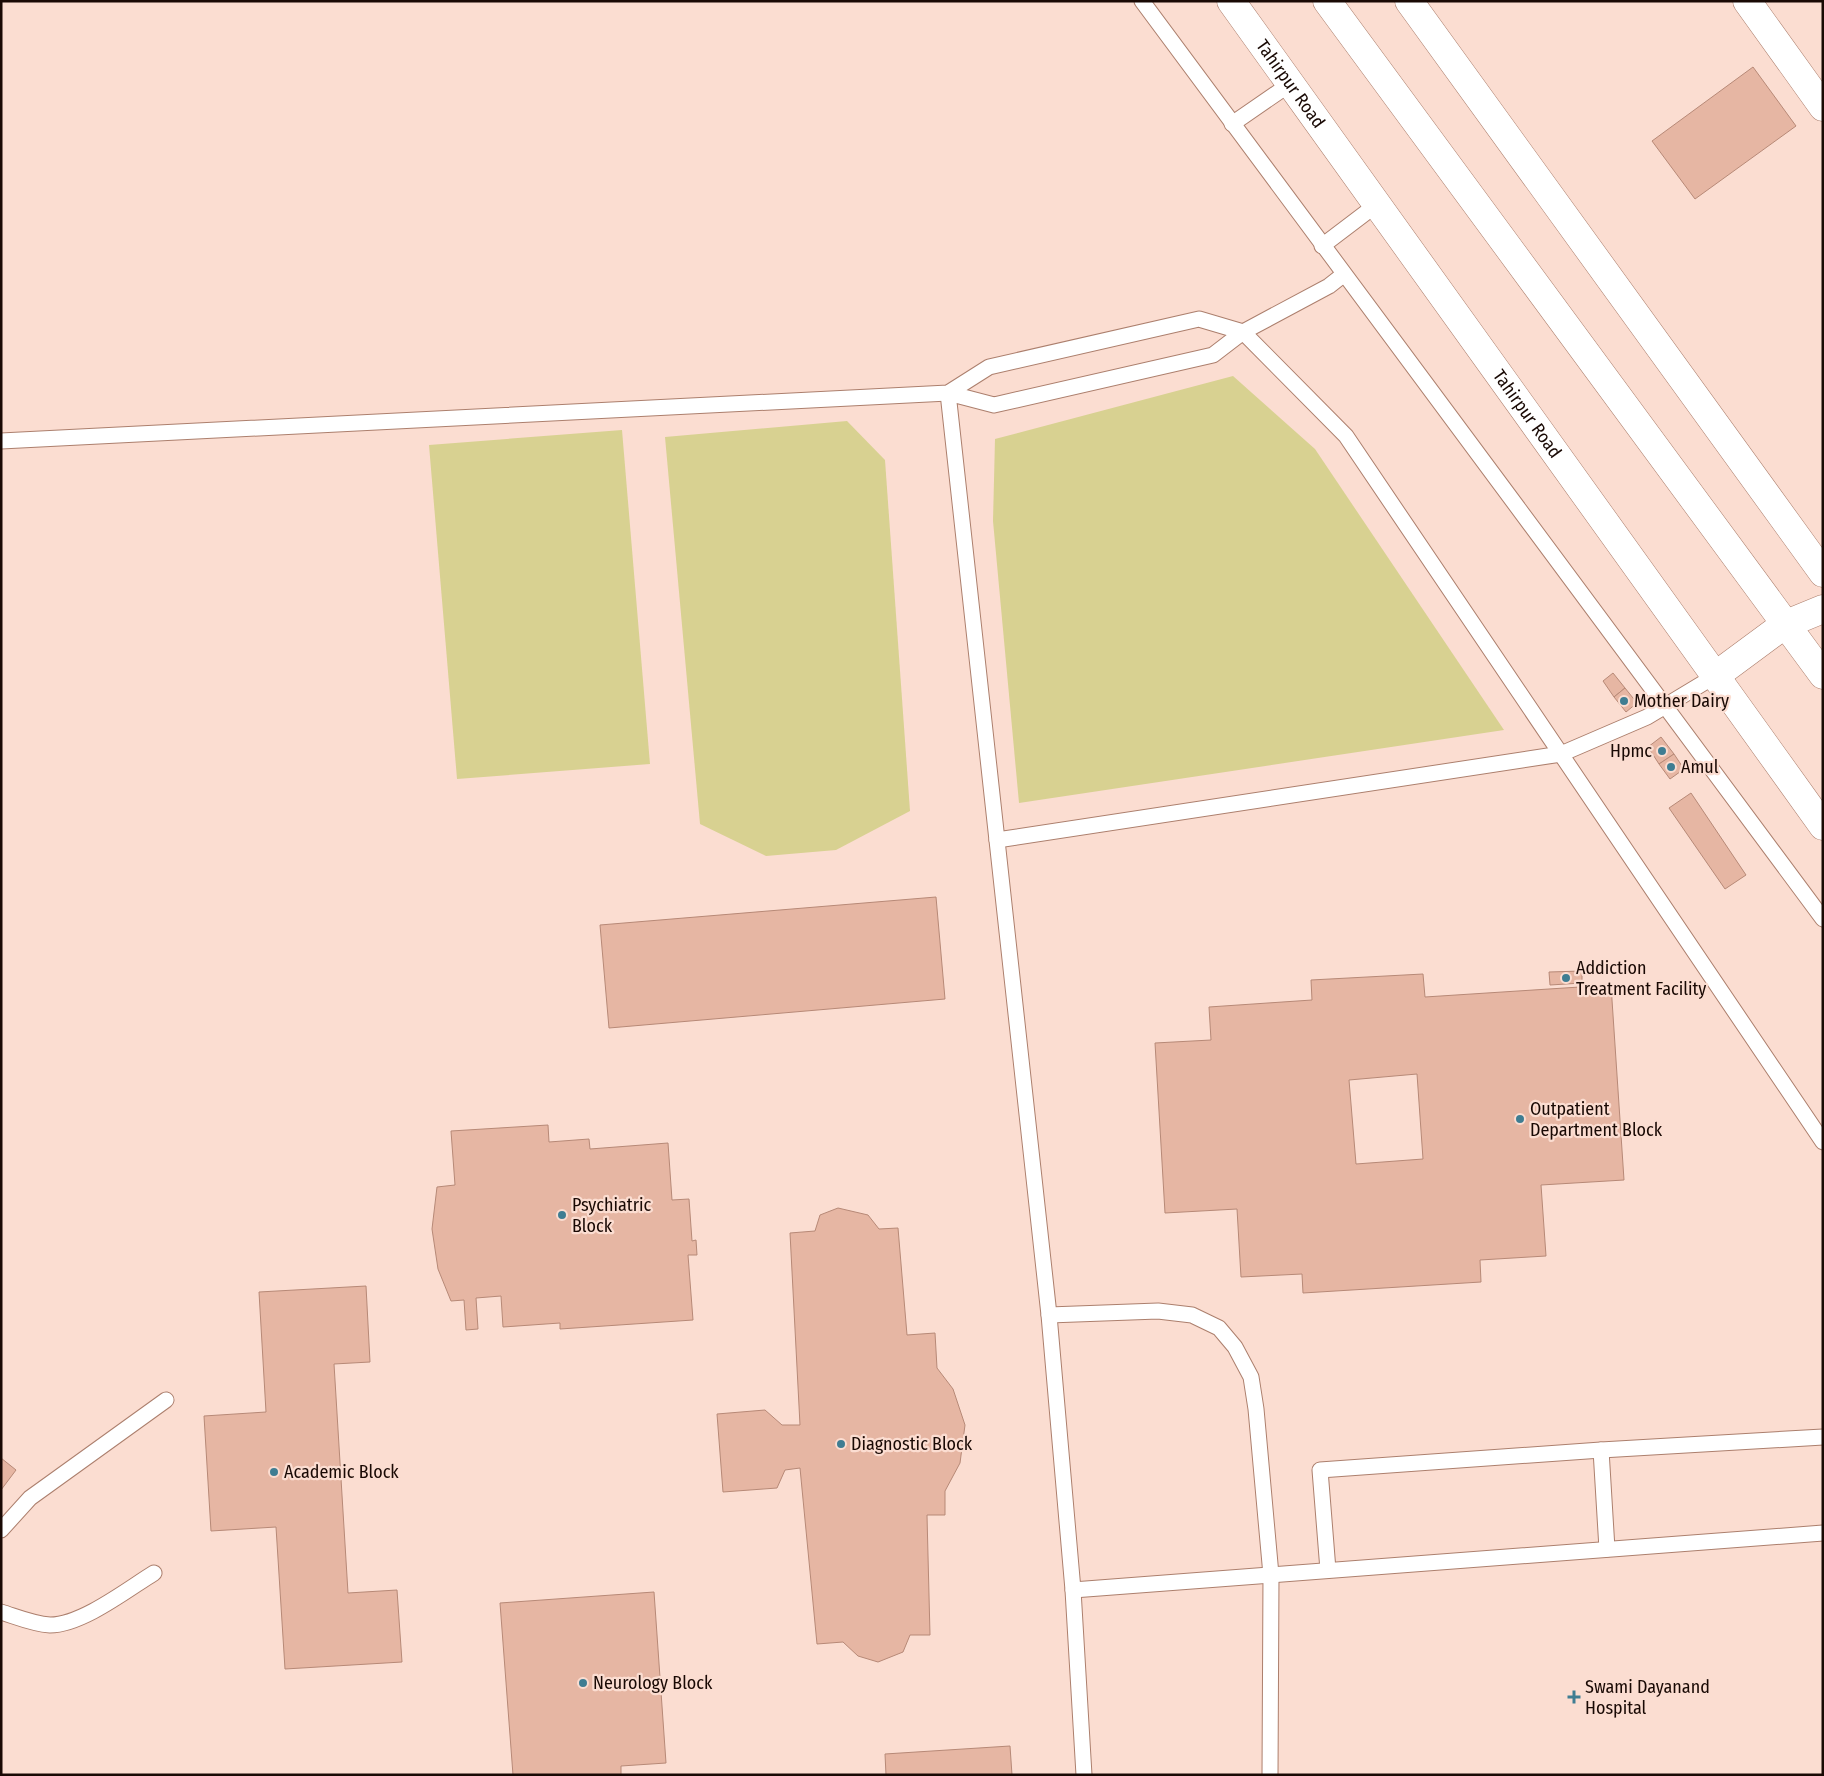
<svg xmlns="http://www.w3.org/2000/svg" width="1824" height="1776" font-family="'Fira Sans Condensed',sans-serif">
<rect width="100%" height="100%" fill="#fbddd1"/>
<!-- green -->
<g fill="#d8d191">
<path d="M 1233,376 L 1315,449 L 1504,730 L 1019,803 L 993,521 L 995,439 Z"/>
<path d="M 847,421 L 885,460 L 910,811 L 836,850 L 766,856 L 700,824 L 665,437 Z"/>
<path d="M 622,430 L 650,764 L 457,779 L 429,445 Z"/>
</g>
<!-- building -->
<g fill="#e6b6a3" stroke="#b78977" fill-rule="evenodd">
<path d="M 1753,67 L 1796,126 L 1695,199 L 1652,141 Z"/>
<path d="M 1613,673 L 1625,688 L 1614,697 L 1603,681 Z"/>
<path d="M 1625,688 L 1637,703 L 1626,712 L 1614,697 Z"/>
<path d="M 1661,737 L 1674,754 L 1659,764 L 1648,747 Z"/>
<path d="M 1674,754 L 1684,769 L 1670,779 L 1659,764 Z"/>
<path d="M 1691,793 L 1746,875 L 1725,889 L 1669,808 Z"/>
<path d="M 936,897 L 945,999 L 609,1028 L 600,925 Z"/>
<path d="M 1582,971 L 1582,983 L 1550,985 L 1549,972 Z"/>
<path d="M 1423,974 L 1425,997 L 1611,985 L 1624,1180 L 1541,1185 L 1546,1256 L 1480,1260 L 1481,1282 L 1303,1293 L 1302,1274 L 1241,1277 L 1237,1209 L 1165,1213 L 1155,1043 L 1211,1040 L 1209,1007 L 1312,1000 L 1311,980 ZM 1417,1074 L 1423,1159 L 1356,1164 L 1349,1080 Z"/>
<path d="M 548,1125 L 549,1142 L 589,1139 L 590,1149 L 668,1143 L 672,1200 L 689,1199 L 692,1241 L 696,1240 L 697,1255 L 688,1255 L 693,1320 L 560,1329 L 560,1323 L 503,1327 L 501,1296 L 476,1298 L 478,1329 L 466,1330 L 464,1300 L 451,1301 L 438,1269 L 432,1229 L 437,1187 L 455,1185 L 451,1131 Z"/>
<path d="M 838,1208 L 868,1215 L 879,1229 L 898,1228 L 907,1335 L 935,1333 L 937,1368 L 953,1389 L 965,1425 L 960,1463 L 945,1491 L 945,1515 L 927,1515 L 930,1635 L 910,1635 L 903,1652 L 878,1662 L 858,1656 L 843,1642 L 817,1644 L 800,1468 L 785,1470 L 777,1488 L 723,1492 L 717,1414 L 765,1410 L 782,1425 L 800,1425 L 790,1233 L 815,1231 L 820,1215 Z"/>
<path d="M 366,1286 L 370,1362 L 334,1364 L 348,1593 L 397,1590 L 402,1662 L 285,1669 L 276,1527 L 211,1531 L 204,1416 L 266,1412 L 259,1292 Z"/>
<path d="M 1,1458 L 16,1470 L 1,1490 Z"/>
<path d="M 654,1592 L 666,1763 L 621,1766 L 621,1775 L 513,1775 L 500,1603 Z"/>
<path d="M 1010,1746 L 1012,1775 L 886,1775 L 885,1754 Z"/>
</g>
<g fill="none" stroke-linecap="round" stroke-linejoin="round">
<!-- lane casing -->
<g stroke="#ac7f6d" stroke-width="17">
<g id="lane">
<path d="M 1142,1 L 1823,919"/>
<path d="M 1232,124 L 1290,84"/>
<path d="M 1322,246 L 1376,205"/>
<path d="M 1,441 L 948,393 L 989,367 L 1199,319 L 1243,332 L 1329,286 L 1343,275"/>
<path d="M 997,840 L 1561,754 L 1647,717 L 1715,676"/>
<path d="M 1823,1142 L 1346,436 L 1243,332 L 1213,355 L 994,405 L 948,393 L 1049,1315 L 1073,1590 L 1823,1533"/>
<path d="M 1049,1315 L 1158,1311 L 1192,1315 L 1219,1328 L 1235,1347 L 1251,1377 L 1256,1409 L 1271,1575 L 1270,1775"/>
<path d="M 1601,1450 L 1607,1549"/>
<path d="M 1,1530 L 30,1498 L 166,1400"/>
<path d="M 1328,1570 L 1320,1470 L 1601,1450 L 1823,1437"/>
<path d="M 1073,1590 L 1084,1775"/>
<path d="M 1,1612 C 17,1617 33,1624 50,1625 C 82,1625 128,1589 154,1573"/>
</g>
</g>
<!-- street casing -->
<g stroke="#ac7f6d" stroke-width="29">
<g id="street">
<path d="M 1409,1 L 1823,573"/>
<path d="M 1747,1 L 1823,107"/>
<path d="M 1784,625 L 1823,609"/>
</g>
</g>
<!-- secondary casing -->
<g stroke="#ac7f6d" stroke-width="29">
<g id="secondary">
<path id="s1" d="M 1231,1 L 1823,826"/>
<path d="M 1327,1 L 1823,675"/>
<path d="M 1715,676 L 1784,625"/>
</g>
</g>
<!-- lane -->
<use href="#lane" stroke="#fff" stroke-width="15"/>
<!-- street -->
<use href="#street" stroke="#fff" stroke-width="28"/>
<!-- secondary -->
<use href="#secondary" stroke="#fff" stroke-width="28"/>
</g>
<!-- markers -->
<g fill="#3f7d92" stroke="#fbddd1" stroke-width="2">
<circle cx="1624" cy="701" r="5"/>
<circle cx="1662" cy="751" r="5"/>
<circle cx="1671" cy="767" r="5"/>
<circle cx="1566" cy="978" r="5"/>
<circle cx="1520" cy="1119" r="5"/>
<circle cx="562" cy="1215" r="5"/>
<circle cx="841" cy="1444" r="5"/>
<circle cx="274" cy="1472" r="5"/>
<circle cx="583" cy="1683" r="5"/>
<path d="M1571.5 1689.5h5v5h5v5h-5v5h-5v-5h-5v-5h5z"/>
</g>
<g text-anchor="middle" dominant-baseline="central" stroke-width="4.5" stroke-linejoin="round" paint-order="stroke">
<!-- street labels -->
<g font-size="18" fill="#190904" stroke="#fbddd1">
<text stroke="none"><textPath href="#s1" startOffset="102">Tahirpur Road</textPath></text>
<text stroke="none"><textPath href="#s1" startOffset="508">Tahirpur Road</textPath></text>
</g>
<!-- poi labels -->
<g font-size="18" fill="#190904" stroke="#fbddd1" text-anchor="start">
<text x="1634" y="701">Mother Dairy</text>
<text x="1652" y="751" text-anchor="end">Hpmc</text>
<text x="1681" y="767">Amul</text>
<text x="1576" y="968">Addiction<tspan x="1576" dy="21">Treatment Facility</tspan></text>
<text x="1530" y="1109">Outpatient<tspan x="1530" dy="21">Department Block</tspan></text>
<text x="572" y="1205">Psychiatric<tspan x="572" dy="21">Block</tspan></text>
<text x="851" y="1444">Diagnostic Block</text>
<text x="284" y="1472">Academic Block</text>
<text x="593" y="1683">Neurology Block</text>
<text x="1585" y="1687">Swami Dayanand<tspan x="1585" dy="21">Hospital</tspan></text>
</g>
</g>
<!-- border -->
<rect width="1824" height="1776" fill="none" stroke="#190904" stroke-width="5"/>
</svg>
